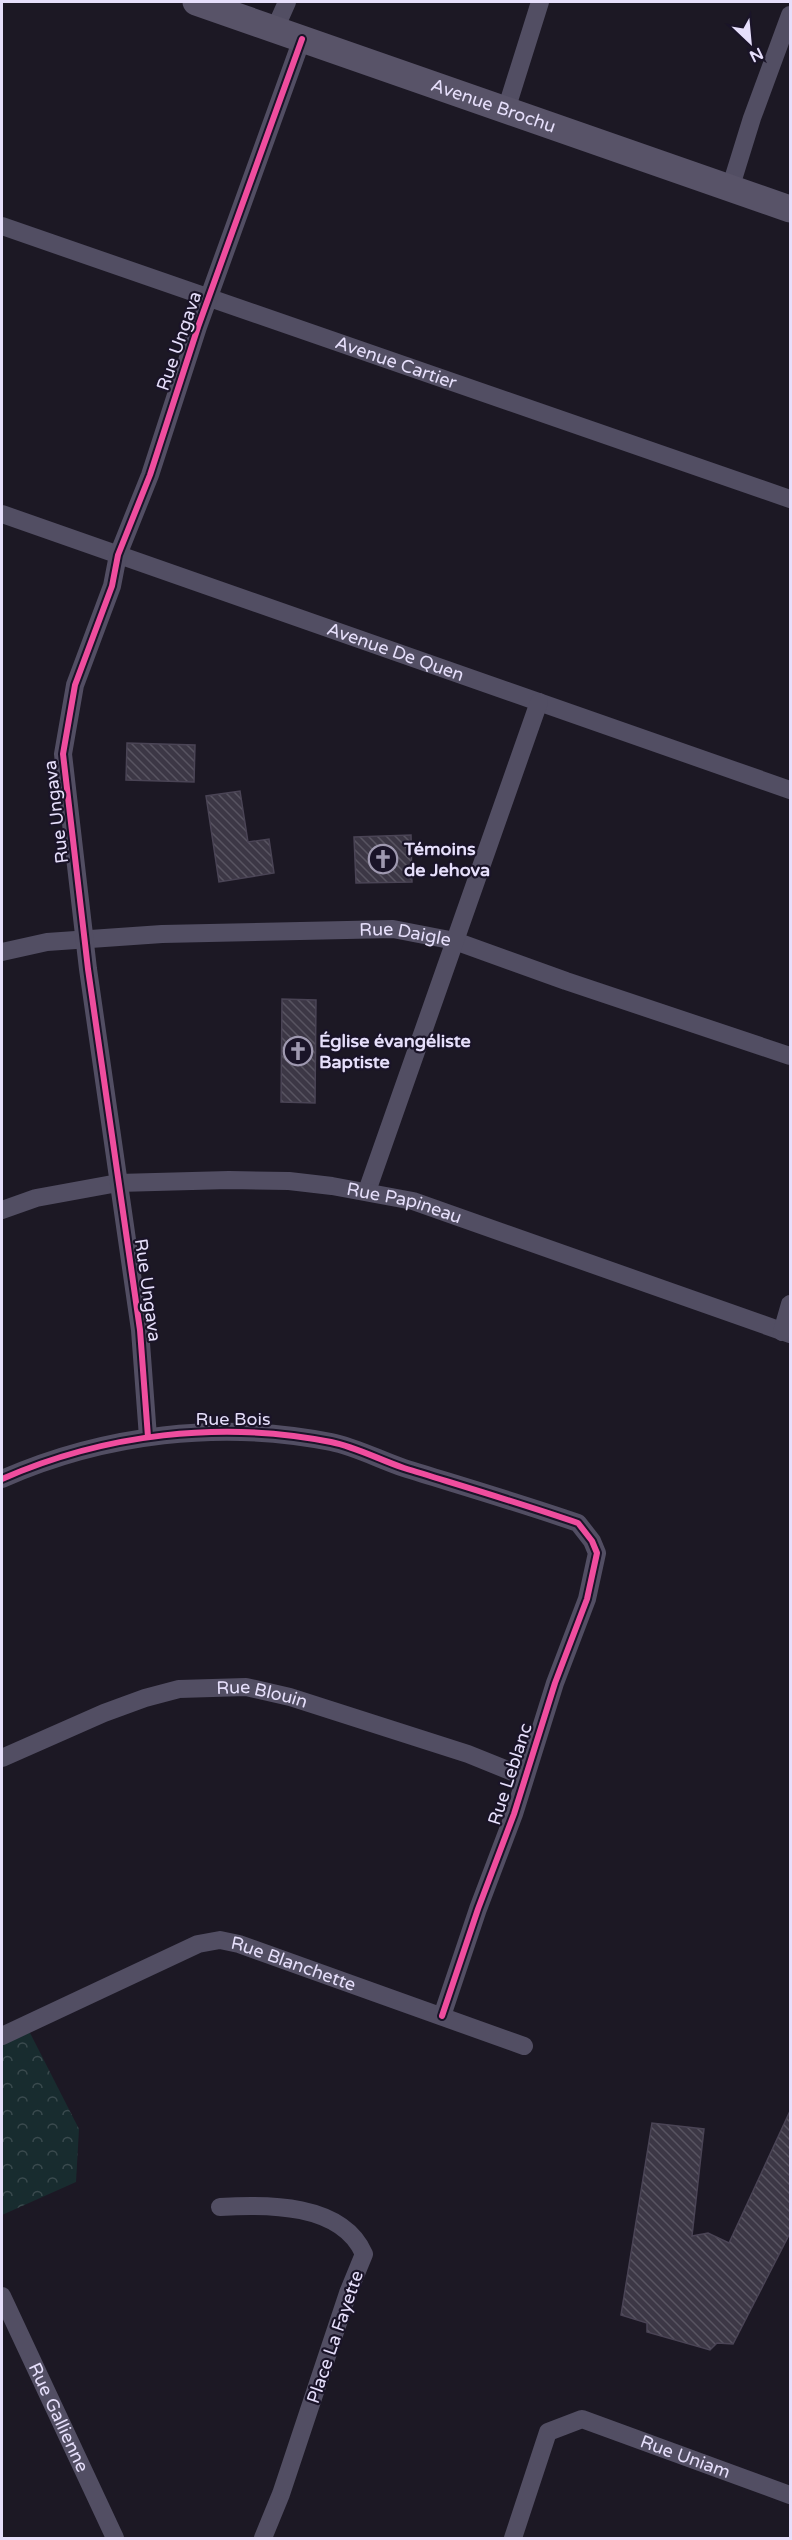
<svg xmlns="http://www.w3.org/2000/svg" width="792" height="2540" font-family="'Varela Round',sans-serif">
<defs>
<pattern id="park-crowns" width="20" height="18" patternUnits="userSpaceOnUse" patternTransform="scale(1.5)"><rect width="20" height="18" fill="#182c2f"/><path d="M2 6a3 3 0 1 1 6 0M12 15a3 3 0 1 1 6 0" fill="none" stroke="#3a4a4e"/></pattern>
<pattern id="building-back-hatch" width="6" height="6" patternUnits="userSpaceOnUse" patternTransform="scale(1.5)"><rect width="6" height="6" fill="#3c3745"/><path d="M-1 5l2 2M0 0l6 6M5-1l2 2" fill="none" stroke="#585461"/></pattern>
</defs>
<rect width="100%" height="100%" fill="#1c1824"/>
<!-- park -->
<path fill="url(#park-crowns)" d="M 26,2025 L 79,2129 L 76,2182 L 2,2215 L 2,2035 Z"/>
<!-- building -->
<g fill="url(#building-back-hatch)" stroke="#4a4455" stroke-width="1.5">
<path d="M 127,743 L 195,745 L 194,782 L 126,780 Z"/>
<path d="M 240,791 L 248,842 L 269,839 L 274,873 L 219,882 L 206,796 Z"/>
<path d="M 411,835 L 412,882 L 356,883 L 354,837 Z"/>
<path d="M 282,999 L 316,1000 L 315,1103 L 281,1102 Z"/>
<path d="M 790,2111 L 790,2233 L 733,2344 L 717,2343 L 710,2350 L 647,2332 L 647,2323 L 621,2315 L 652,2123 L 704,2129 L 692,2236 L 708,2233 L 729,2243 Z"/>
</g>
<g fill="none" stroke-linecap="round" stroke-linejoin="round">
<!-- street -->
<g stroke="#524e63" stroke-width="18">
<path d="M 275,29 L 287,2"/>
<path d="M 506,110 L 540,2"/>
<path d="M 730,189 L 752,118 L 790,15"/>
<path id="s1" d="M 2,226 L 790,499"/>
<path id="s2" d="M 2,514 L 790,790"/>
<path id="s3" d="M 2,952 L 47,942 L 162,934 L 393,929 L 455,941 L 566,981 L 790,1056"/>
<path d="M 367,1191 L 539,702"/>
<path id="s4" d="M 2,1210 L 36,1198 L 118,1183 L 229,1180 L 289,1181 L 332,1186 L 413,1201 L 790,1334"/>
<path d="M 782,1332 L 790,1304"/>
<path d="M 148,1437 L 140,1330 L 88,969 L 63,754 L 75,685 L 112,586 L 118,555 L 150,475 L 198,327 L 302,39"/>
<path d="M 2,1479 C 104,1434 221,1420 331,1442 C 356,1447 380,1460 404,1468 C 462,1486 520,1503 578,1523 L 592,1541 L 597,1553 L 587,1599 L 555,1683 L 514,1814 L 478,1909 L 442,2016"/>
<path id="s5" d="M 2,1758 L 104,1713 L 145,1698 L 179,1689 L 246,1687 L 290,1697 L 468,1754 L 525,1777"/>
<path id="s6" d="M 2,2036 L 198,1944 L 220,1940 L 239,1944 L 524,2046"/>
<path d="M 220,2207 C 266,2204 342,2203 364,2254 L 348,2293 L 281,2494 L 263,2538"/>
<path id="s7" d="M 2,2296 L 115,2538"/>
<path id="s8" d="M 513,2538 L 548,2432 L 582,2419 L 790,2495"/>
</g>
<!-- secondary -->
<path stroke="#585368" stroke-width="27" id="s9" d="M 196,2 L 790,209"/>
<!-- cycleway casing -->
<g stroke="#1a1428" stroke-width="10">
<g id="cycleway">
<path d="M 148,1437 L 140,1330 L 88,969 L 63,754 L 75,685 L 112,586 L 118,555 L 150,475 L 198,327 L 302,39"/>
<path d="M 2,1479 C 104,1434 221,1420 331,1442 C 356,1447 380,1460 404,1468 C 462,1486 520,1503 578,1523 L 592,1541 L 597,1553 L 587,1599 L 555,1683 L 514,1814 L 478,1909 L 442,2016"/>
</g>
</g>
<!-- cycleway -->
<use href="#cycleway" stroke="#ef4d9e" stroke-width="6"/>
</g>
<!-- icons -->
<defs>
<g id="church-ring" transform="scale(1.5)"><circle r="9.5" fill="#1a1428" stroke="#9f99b0" stroke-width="1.5"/><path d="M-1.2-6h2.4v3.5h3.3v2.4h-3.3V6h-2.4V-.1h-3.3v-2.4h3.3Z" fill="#9f99b0"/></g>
</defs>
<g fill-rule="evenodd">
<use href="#church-ring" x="383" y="859"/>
<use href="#church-ring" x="298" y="1051"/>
</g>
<g text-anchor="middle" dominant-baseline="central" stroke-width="4.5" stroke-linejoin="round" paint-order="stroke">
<!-- street labels -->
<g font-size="18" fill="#e6dffb" stroke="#1a1428">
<text stroke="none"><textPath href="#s9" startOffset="315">Avenue Brochu</textPath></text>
<text transform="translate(179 341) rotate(-71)">Rue Ungava</text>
<text stroke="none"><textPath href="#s1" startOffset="417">Avenue Cartier</textPath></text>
<text stroke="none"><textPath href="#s2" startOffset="417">Avenue De Quen</textPath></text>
<text transform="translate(56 812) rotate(-97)">Rue Ungava</text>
<text stroke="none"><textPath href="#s3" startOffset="405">Rue Daigle</textPath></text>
<text stroke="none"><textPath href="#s4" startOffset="408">Rue Papineau</textPath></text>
<text transform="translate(148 1290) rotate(82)">Rue Ungava</text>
<text x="233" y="1419">Rue Bois</text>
<text stroke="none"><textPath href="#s5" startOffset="274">Rue Blouin</textPath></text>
<text transform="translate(510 1774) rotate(-72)">Rue Leblanc</text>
<text stroke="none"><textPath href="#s6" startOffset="316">Rue Blanchette</textPath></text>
<text transform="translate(335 2337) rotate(-71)">Place La Fayette</text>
<text stroke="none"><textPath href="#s7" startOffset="134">Rue Gallienne</textPath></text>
<text stroke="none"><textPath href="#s8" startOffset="258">Rue Uniam</textPath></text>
</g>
<!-- poi labels -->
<g font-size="18" font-weight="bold" fill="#e6dffb" stroke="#1a1428" text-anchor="start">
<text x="404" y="849">Témoins<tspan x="404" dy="21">de Jehova</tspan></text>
<text x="319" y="1041">Église évangéliste<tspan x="319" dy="21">Baptiste</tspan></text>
</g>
</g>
<!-- border -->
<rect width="792" height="2540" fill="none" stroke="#e6dffb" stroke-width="6"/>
<!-- north arrow -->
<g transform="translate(750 42) rotate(154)" stroke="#1a1428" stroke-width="4.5" paint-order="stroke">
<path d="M0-4.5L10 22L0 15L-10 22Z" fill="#e6dffb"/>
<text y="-9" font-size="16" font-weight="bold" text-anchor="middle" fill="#e6dffb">N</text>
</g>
</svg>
